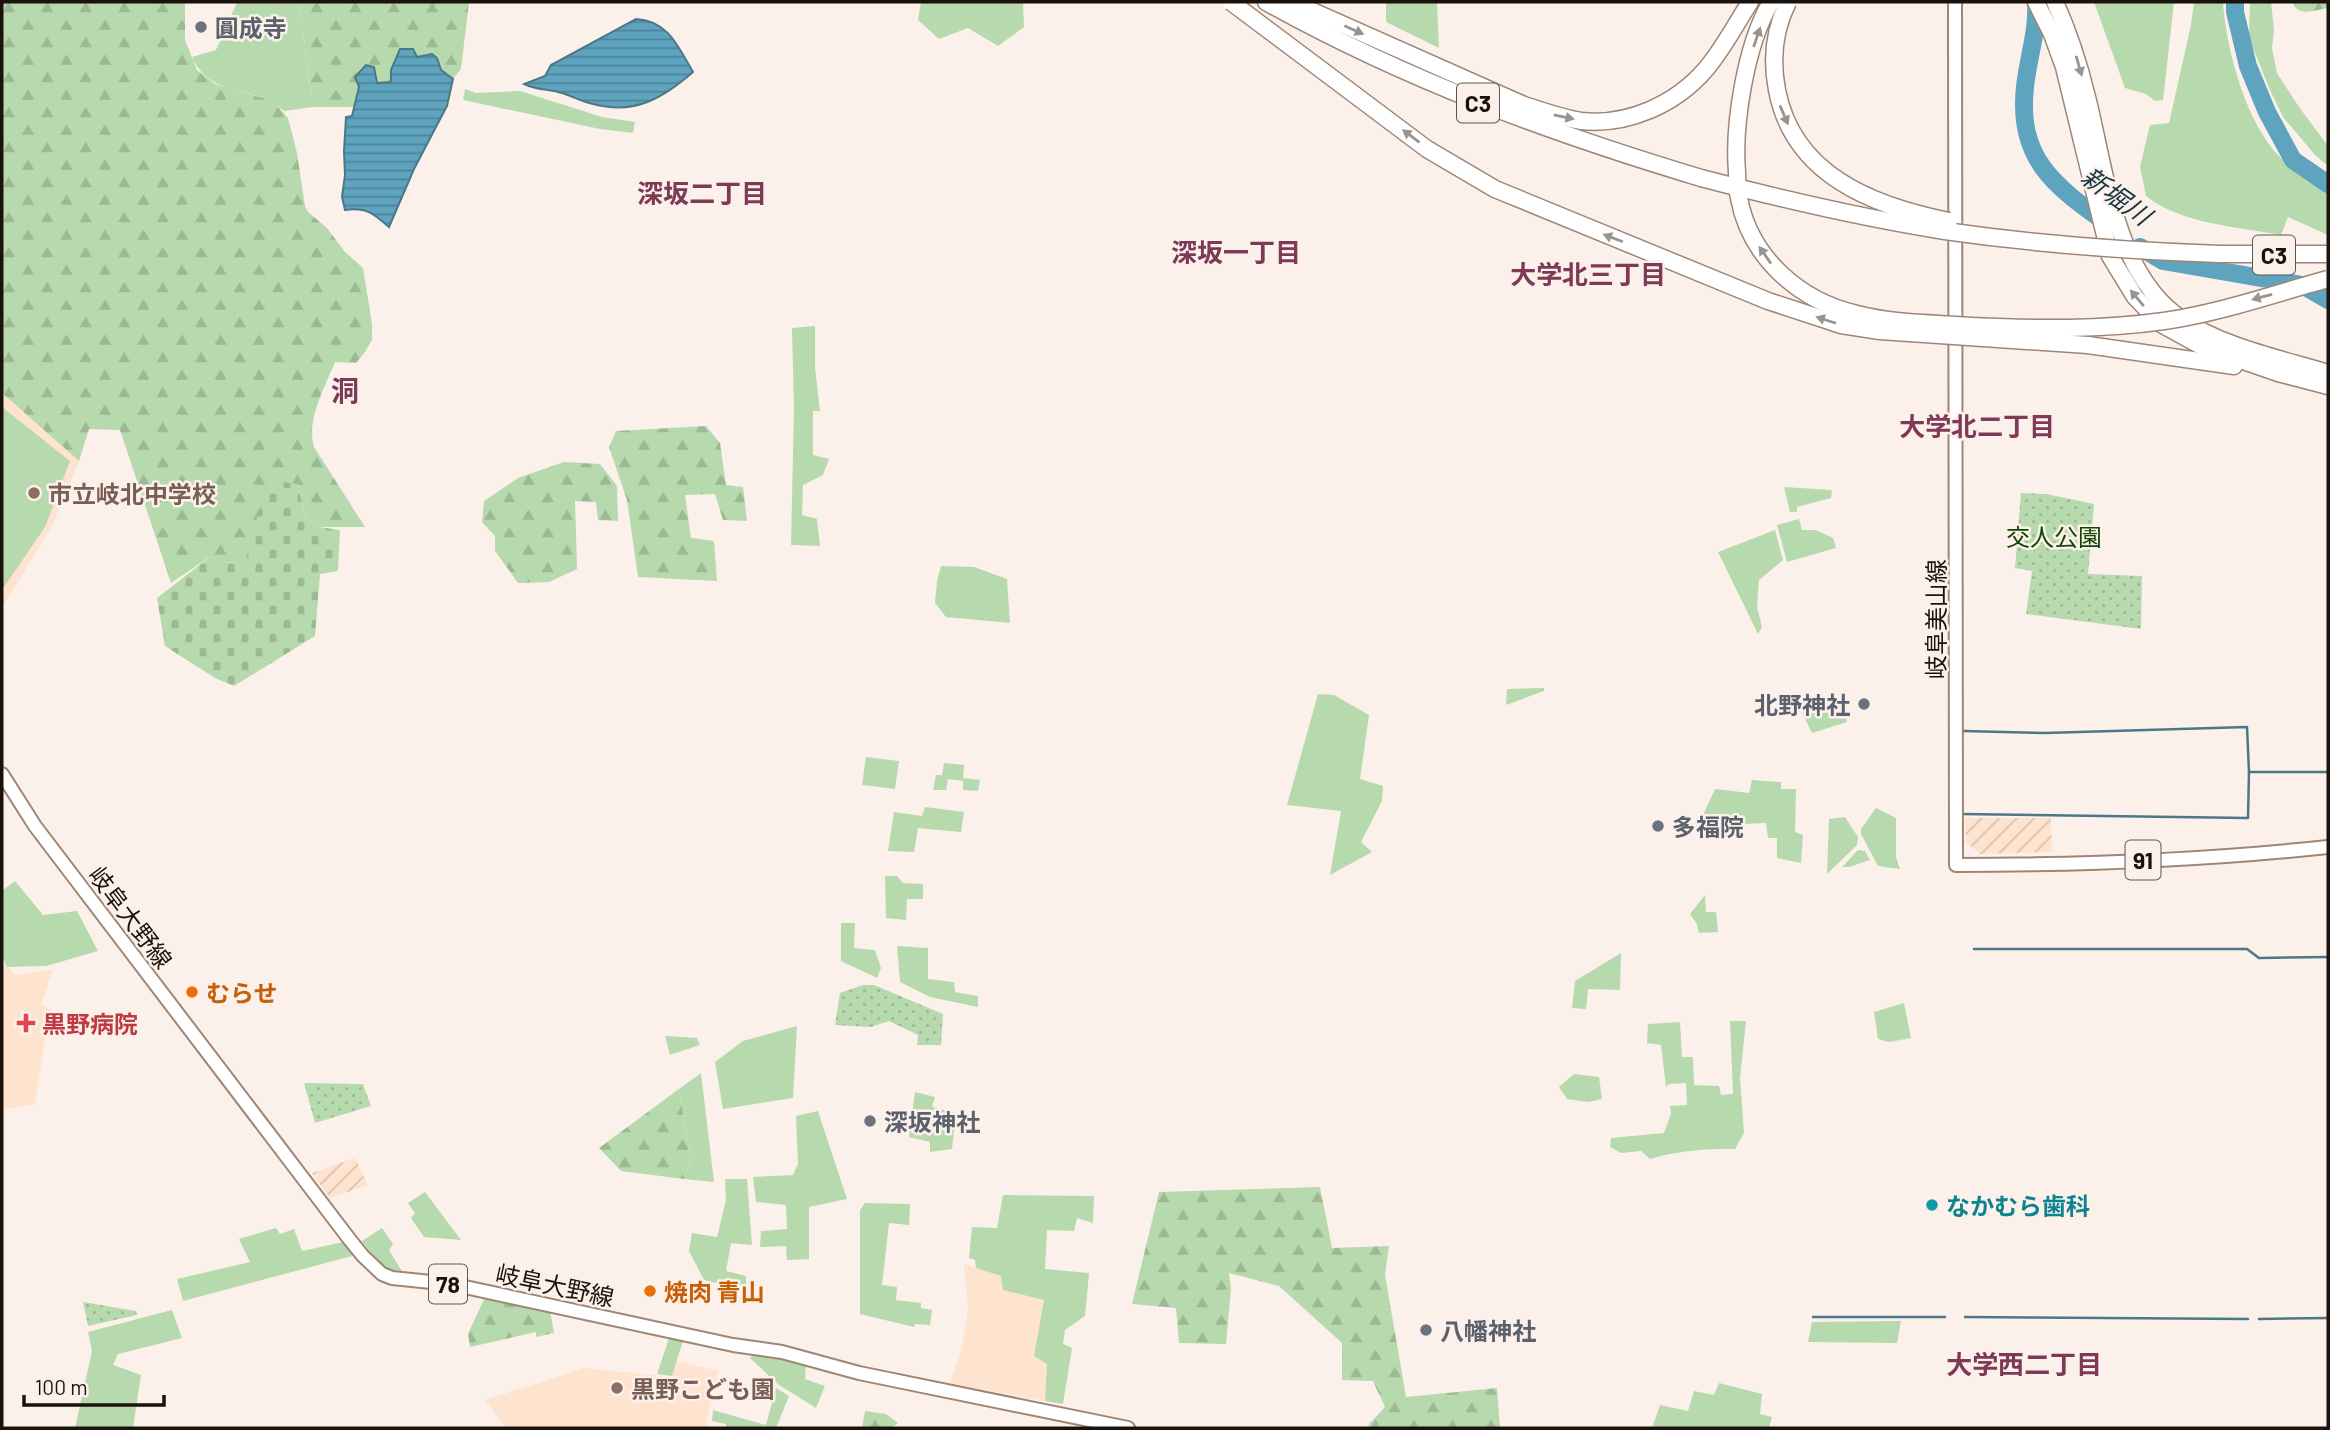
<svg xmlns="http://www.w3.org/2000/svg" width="2330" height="1430" font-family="Barlow,'Noto Sans JP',sans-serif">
<defs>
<pattern id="industrial-furrows" width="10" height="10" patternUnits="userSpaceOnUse" patternTransform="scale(1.75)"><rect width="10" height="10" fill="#fee3cf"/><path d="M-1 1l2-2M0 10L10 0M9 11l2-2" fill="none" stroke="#d9c2b0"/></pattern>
<pattern id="forest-firs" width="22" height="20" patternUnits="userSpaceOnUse" patternTransform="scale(1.75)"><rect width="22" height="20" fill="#b6d9ae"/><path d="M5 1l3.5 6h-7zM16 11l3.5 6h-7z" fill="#9cb994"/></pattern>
<pattern id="cemetery-stones" width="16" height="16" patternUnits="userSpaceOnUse" patternTransform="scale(1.75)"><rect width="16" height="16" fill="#b6d9ae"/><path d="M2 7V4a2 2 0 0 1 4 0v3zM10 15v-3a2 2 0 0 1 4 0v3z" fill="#9cb994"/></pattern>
<pattern id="park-dots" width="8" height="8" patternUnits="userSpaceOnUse" patternTransform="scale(1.75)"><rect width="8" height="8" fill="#b6d9ae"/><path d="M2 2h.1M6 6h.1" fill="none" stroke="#9cb994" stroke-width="1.8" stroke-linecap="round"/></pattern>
<pattern id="water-rules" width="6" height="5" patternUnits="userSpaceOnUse" patternTransform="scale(1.75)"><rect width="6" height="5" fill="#5fa4be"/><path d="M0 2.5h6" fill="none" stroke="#4e8499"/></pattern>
</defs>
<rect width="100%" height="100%" fill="#fcf1ea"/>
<!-- built -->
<g fill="#fee3cf">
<path d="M 2,393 L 79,461 L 52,526 L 2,608 Z"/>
<path d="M 2,952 L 12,973 L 19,975 L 53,969 L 41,1005 L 56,1012 L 46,1034 L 35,1104 L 2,1110 Z"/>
<path d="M 964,1264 L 1001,1276 L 1004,1290 L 1044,1300 L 1034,1356 L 1047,1364 L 1045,1401 L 950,1383 L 962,1347 L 968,1309 Z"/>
<path d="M 677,1361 L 718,1371 L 705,1428 L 506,1428 L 485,1400 L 584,1368 L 672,1377 Z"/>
</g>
<!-- industrial -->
<g fill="url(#industrial-furrows)">
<path d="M 1965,818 L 2051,818 L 2052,852 L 1980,854 L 1966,842 Z"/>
<path d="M 355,1158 L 368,1185 L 330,1198 L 312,1173 Z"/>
</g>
<!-- green -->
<g fill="#b6d9ae">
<path d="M 237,2 L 297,2 L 301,15 L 313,107 L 284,111 C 255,84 210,99 192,57 L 216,50 Z"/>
<path d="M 921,2 L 1023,2 L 1024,27 L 998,46 L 968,28 L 939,39 L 918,20 Z"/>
<path d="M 1386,2 L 1437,2 L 1439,48 L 1386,22 Z"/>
<path d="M 2094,2 L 2174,2 L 2163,100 L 2155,101 L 2146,94 L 2125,88 Z"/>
<path d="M 2194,2 L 2223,2 C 2226,49 2246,123 2280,157 C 2294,170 2312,182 2328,192 L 2328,235 L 2288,217 L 2281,235 C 2238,227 2181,224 2146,196 L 2140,167 L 2150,125 L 2169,123 L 2191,25 Z"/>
<path d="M 2250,2 L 2271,2 L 2274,30 L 2272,48 L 2277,73 L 2299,107 L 2328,146 L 2328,166 L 2315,155 L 2283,117 L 2270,90 L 2249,38 Z"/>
<path d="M 465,89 L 476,93 L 520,91 L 602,117 L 635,122 L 633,133 L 600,129 L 463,100 Z"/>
<path d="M 815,326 L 815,368 L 820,411 L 813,411 L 813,455 L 829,459 L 823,475 L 803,485 L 802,515 L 817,519 L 820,546 L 791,545 L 794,408 L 792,328 Z"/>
<path d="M 2,407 L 70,461 L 45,527 L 2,590 Z"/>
<path d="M 1784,487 L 1832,490 L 1831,498 L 1797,507 L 1797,512 L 1790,512 Z"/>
<path d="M 1799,519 L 1802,530 L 1816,530 L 1833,538 L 1836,548 L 1787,562 L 1777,525 Z"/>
<path d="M 1775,530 L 1783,560 L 1759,580 L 1757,607 L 1762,627 L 1758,634 L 1718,552 Z"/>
<path d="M 941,566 L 974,567 L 1007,579 L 1010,623 L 946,617 L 935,603 L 937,581 Z"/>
<path d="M 1544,688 L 1544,691 L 1506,705 L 1507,689 Z"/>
<path d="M 1318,694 L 1334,695 L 1369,715 L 1360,779 L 1383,786 L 1382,801 L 1361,842 L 1372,852 L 1330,875 L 1341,811 L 1287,805 Z"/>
<path d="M 1812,701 L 1818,711 L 1825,708 L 1829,715 L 1844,712 L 1847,722 L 1812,733 L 1799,706 Z"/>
<path d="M 866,757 L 899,761 L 895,789 L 862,785 Z"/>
<path d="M 944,763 L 964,765 L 963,778 L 980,780 L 978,791 L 963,790 L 963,781 L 948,779 L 946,790 L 933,790 L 936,775 L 942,775 Z"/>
<path d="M 1752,780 L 1781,782 L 1781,789 L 1796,789 L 1795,832 L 1803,835 L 1801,863 L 1777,858 L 1777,838 L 1768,838 L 1766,823 L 1698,826 L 1715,789 L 1749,793 Z"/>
<path d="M 925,807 L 964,812 L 961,832 L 918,828 L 914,852 L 888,851 L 894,812 L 922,816 Z"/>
<path d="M 1876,808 L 1896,818 L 1896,857 L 1900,869 L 1878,866 L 1861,834 L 1861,829 Z"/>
<path d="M 1845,817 L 1858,837 L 1857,845 L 1827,874 L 1829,819 Z"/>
<path d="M 1858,850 L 1865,851 L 1870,860 L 1849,867 L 1842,867 Z"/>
<path d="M 885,876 L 897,876 L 903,883 L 923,884 L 923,899 L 907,899 L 906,920 L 886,918 Z"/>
<path d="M 15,881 L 43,915 L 77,911 L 98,951 L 46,966 L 7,967 L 2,954 L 2,891 Z"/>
<path d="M 1705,895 L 1706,912 L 1716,912 L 1718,932 L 1699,933 L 1697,924 L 1690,914 Z"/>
<path d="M 841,923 L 855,923 L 854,948 L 875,950 L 881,968 L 877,978 L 841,961 Z"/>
<path d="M 897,946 L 928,948 L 928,979 L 954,982 L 955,992 L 978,996 L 978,1007 L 930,997 L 900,982 Z"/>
<path d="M 1621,953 L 1620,990 L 1588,989 L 1586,1009 L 1572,1008 L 1575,981 Z"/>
<path d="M 1904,1003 L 1911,1038 L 1889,1042 L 1878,1039 L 1874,1012 Z"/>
<path d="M 1730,1021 L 1746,1021 L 1740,1078 L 1744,1133 L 1735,1149 C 1705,1149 1679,1150 1650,1159 L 1641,1151 L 1621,1153 L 1610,1147 L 1611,1138 L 1664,1133 L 1671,1114 L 1670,1106 L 1687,1105 L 1686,1083 L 1669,1084 L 1666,1087 L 1661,1045 L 1647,1043 L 1648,1024 L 1680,1022 L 1682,1057 L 1693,1057 L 1694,1085 L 1719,1086 L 1721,1095 L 1733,1094 Z"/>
<path d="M 797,1026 L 793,1098 L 723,1109 L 715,1062 L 743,1041 Z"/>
<path d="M 665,1036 L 697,1038 L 700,1045 L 670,1055 Z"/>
<path d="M 701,1073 L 714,1182 L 684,1179 L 691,1159 L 679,1089 Z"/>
<path d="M 1574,1074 L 1599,1077 L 1602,1099 L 1588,1102 L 1567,1099 L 1559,1087 Z"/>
<path d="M 915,1092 L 935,1097 L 932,1107 L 956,1113 L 952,1149 L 930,1152 L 930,1142 L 909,1137 Z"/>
<path d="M 818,1111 L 847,1199 L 809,1207 L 809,1259 L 787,1260 L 786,1246 L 760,1247 L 761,1231 L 787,1229 L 786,1205 L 756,1202 L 753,1177 L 793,1175 L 798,1164 L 796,1116 Z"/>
<path d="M 725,1179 L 747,1179 L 752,1245 L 731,1243 L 726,1271 L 746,1276 L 746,1290 L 704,1280 L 689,1251 L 692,1233 L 717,1237 L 726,1200 Z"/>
<path d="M 425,1192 L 461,1240 L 424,1237 L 411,1218 L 415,1213 L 408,1203 Z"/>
<path d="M 1003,1195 L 1094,1196 L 1093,1223 L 1077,1218 L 1074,1231 L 1047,1230 L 1045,1269 L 1089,1273 L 1085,1316 L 1065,1330 L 1063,1344 L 1072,1348 L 1063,1404 L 1045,1401 L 1047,1364 L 1034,1356 L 1044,1300 L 1003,1290 L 1001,1276 L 976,1268 L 975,1260 L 969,1258 L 972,1227 L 997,1228 Z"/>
<path d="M 865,1203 L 910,1204 L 909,1225 L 889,1223 L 882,1285 L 897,1287 L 896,1300 L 921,1303 L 921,1308 L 932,1310 L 930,1325 L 915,1324 L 914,1327 L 860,1314 L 860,1210 Z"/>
<path d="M 276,1228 L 280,1234 L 294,1229 L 302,1251 L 348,1241 L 354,1251 L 352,1256 L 183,1301 L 177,1279 L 250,1262 L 239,1239 Z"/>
<path d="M 382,1228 L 393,1244 L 389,1250 L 403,1273 C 383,1271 374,1256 362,1241 Z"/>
<path d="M 172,1310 L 182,1338 L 118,1354 L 113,1365 L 141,1375 L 133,1428 L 75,1428 L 92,1351 L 88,1332 Z"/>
<path d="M 1901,1321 L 1897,1343 L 1808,1342 L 1812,1322 Z"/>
<path d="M 669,1338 L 683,1341 L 672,1376 L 657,1374 Z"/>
<path d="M 755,1352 L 806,1365 L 805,1379 L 825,1386 L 816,1408 L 779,1385 L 750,1358 Z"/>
<path d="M 1719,1383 L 1762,1394 L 1760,1414 L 1772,1417 L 1769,1428 L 1652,1428 L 1660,1405 L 1688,1411 L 1694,1391 L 1714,1395 Z"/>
<path d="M 776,1388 L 789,1396 L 776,1428 L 726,1428 L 726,1424 L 712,1421 L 713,1410 L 766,1425 Z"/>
</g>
<!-- forest -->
<g fill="url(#forest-firs)">
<path d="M 2,2 L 185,2 L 185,40 L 197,70 L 215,84 L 273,101 L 288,118 L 297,153 L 305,206 L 308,212 L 327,228 L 345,252 L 363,268 L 372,324 L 372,339 L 365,352 L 356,363 L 335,362 C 325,387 306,420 314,447 L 365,527 L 318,527 L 305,517 L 298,484 L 245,563 L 218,562 L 211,556 L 171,583 L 120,430 L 89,429 L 79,461 L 2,393 Z"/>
<path d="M 297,2 L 469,2 L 461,69 L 453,79 L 441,70 L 437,58 L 391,70 L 391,82 L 377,83 L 359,87 L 354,107 L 313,107 L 301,15 Z"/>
<path d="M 2292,2 L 2328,2 L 2328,8 C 2314,10 2299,18 2292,2 Z"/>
<path d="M 706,426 L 720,443 L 726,485 L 743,487 L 747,521 L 723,520 L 715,494 L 685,495 L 691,538 L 714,541 L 717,581 L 638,577 L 627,500 L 609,447 L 616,431 Z"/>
<path d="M 564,462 L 600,464 L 617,486 L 618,521 L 598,520 L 596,502 L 575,501 L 577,569 L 549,582 L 518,583 L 495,551 L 495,536 L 482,522 L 484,501 L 518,478 Z"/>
<path d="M 679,1089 L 691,1159 L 684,1179 L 621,1171 L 599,1148 Z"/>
<path d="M 1320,1187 L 1332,1248 L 1389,1246 L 1385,1275 L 1406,1397 L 1497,1388 L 1500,1428 L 1369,1428 L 1369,1424 L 1385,1407 L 1373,1381 L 1342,1380 L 1342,1343 L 1279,1286 L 1229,1273 L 1231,1288 L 1226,1344 L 1179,1343 L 1176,1308 L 1132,1304 L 1159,1192 Z"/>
<path d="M 485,1297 L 550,1310 L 554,1333 L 536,1337 L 536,1332 L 470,1347 L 468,1334 Z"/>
<path d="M 865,1411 L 886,1414 L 898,1423 L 891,1428 L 862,1428 Z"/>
</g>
<!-- cemetery -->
<path fill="url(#cemetery-stones)" d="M 267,480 L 298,484 L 305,517 L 318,527 L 340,530 L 338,571 L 320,574 L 315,636 L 234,686 L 215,678 L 165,646 L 157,598 L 211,556 L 218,562 L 245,563 Z"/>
<!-- park -->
<g fill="url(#park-dots)">
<path d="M 2021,493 L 2046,494 L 2094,504 L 2088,574 L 2142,576 L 2141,629 L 2026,614 L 2032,571 L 2015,568 Z"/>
<path d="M 863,985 L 874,985 L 943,1014 L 941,1045 L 917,1045 L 918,1035 L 889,1021 L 871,1027 L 835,1025 L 840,993 Z"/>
<path d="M 304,1083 L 363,1084 L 371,1106 L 315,1123 Z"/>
<path d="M 83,1302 L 136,1311 L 137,1315 L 88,1326 Z"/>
</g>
<!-- water -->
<g fill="url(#water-rules)" stroke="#4b7888" stroke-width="2">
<path d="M 636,19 C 669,21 678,47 693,72 C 662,99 634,115 593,104 C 582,102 572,96 562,93 C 549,89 536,90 524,84 L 545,76 L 551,65 Z"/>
<path d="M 400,49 L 413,49 L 417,57 L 432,54 L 437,58 L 441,70 L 453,79 L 447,106 L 414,169 L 389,227 C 373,213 366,207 345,210 L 342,197 L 345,175 L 344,151 L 346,117 L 352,116 L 359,87 L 355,77 L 366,65 L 374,67 L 377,83 L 391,82 L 391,70 Z"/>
</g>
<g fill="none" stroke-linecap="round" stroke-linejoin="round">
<!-- stream -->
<g stroke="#4b7888" stroke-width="2.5">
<path d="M 1963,731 L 2045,733 L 2247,727 L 2249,772"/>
<path d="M 1960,814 L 2248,818 L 2249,772 L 2328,772"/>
<path d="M 1974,949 L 2247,949 L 2259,958 L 2328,957"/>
<path d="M 1813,1317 L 1945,1317"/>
<path d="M 1965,1317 L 2248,1319"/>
<path d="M 2259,1319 L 2328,1318"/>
</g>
<!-- river -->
<g stroke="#5fa4be" stroke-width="18">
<path d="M 2036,2 C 2038,31 2028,58 2025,87 C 2017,160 2055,186 2109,225"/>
<path d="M 2235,2 L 2235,12 L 2248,66 L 2267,112 L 2293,160 L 2328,184"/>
<path d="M 2140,247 L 2163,261 L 2302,285 L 2328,300"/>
</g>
<!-- major casing -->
<g stroke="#9f8674" stroke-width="16">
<g id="major">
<path d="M 1955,2 L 1956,865 C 2080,865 2205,860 2328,847"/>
<path d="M 2,774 L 35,826 L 350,1240 L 363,1256 L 382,1274 L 392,1278 L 451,1284 L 733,1345 L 782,1352 L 859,1373 L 1128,1428"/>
</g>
</g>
<!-- highway casing -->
<g stroke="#9f8674" stroke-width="19">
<g id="highway">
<path d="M 1266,2 C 1406,80 1548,132 1701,178"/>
<path d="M 1292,2 L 1524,105 C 1543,111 1562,118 1581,121 C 1628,126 1676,104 1706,69 C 1723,49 1736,24 1750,2"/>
<path d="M 2036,2 L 2052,34 L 2064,67 L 2110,256 L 2135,297 L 2161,324 L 2203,347 L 2278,373 L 2328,386"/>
<path d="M 2055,2 C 2069,33 2079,64 2087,97 C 2105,168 2115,274 2180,318 C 2223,347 2278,358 2328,373"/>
<path d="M 2220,254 L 2328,254"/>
<path d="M 2088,345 L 2234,366"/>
</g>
</g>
<!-- major -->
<use href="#major" stroke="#fff" stroke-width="12"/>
<!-- highway -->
<use href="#highway" stroke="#fff" stroke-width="16"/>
<!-- highway-bridge casing -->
<g stroke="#9f8674" stroke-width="19" stroke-linecap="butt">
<g id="highway-bridge">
<path d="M 1231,2 L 1427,149 L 1495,189 L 1768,301 L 1841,325 L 1880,331 L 2088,345"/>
<path d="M 1771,2 C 1746,44 1733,124 1737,172 C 1737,180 1737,190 1739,198 C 1750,258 1800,301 1857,314 C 1895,324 1934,323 1973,326 C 2037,329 2100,330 2164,321 C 2219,313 2274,294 2328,279"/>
<path d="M 1788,2 C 1774,30 1771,59 1777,90 C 1793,175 1873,206 1949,221"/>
<path d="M 1701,178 C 1781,199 1862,218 1945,231 C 2036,244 2128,251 2220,254"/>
</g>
</g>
<!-- highway-bridge -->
<use href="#highway-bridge" stroke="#fff" stroke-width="16"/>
</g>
<!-- one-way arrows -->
<defs><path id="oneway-solid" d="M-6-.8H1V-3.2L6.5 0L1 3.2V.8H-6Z" transform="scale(1.75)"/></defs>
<g fill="#989491">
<use href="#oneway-solid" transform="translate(1354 30) rotate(24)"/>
<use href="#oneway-solid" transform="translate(1757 37) rotate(-71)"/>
<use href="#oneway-solid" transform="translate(2079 66) rotate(74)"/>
<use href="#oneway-solid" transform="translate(1784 115) rotate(67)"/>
<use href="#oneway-solid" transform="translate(1564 117) rotate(12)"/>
<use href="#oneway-solid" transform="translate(1411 136) rotate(-143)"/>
<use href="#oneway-solid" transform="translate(1613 238) rotate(-159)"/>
<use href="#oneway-solid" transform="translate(1765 255) rotate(-125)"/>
<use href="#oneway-solid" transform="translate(2262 297) rotate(165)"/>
<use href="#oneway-solid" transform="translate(2137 298) rotate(-130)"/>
<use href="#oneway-solid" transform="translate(1826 320) rotate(-162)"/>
</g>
<!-- markers -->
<g fill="#6b7280" stroke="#fcf1ea" stroke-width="2.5">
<circle cx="201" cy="27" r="7"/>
<circle cx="1864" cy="704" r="7"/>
<circle cx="1658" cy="826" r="7"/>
<circle cx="870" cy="1121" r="7"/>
<circle cx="1426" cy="1330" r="7"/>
</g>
<g fill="#8d6e63" stroke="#fcf1ea" stroke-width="2.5">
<circle cx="34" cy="493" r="7"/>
<circle cx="617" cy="1388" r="7"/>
</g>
<g fill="#e8710a" stroke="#fcf1ea" stroke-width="2.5">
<circle cx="192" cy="992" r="7"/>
<circle cx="650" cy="1291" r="7"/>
</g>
<path fill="#e0444e" stroke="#fcf1ea" stroke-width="2.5" d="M22.5 1012.5h7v7h7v7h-7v7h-7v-7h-7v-7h7z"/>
<circle fill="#0f9aa8" stroke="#fcf1ea" stroke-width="2.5" cx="1932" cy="1205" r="7"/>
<g text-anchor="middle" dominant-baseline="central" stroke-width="5" stroke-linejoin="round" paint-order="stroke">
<!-- shield labels -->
<g fill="#fcf1ea" stroke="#5e554e" stroke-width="2">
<rect x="1457" y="83.5" width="42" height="39" rx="5"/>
<rect x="2253" y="235.5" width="42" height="39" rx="5"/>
<rect x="2125.5" y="840.5" width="35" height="39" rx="5"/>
<rect x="429" y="1264.5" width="38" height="39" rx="5"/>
</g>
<g font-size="23" font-weight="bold" fill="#1b120b">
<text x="1478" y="103">C3</text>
<text x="2274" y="255">C3</text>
<text x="2143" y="860">91</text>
<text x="448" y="1284">78</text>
</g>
<!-- worship labels -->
<g font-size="24" font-weight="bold" fill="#5b616d" stroke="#fcf1ea" text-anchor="start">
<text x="215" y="27">圓成寺</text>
<text x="1850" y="704" text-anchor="end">北野神社</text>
<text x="1672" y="826">多福院</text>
<text x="884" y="1121">深坂神社</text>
<text x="1440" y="1330">八幡神社</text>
</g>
<!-- education labels -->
<g font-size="24" font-weight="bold" fill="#785e54" stroke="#fcf1ea" text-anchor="start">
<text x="48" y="493">市立岐北中学校</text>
<text x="631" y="1388">黒野こども園</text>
</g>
<!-- park labels -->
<g font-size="24" fill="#114702" stroke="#fcf1ea">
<text x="2054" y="536">交人公園</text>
</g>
<!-- street labels -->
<g font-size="24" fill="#1b120b" stroke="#fcf1ea">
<text transform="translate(1935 619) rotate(-90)">岐阜美山線</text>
<text transform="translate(131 917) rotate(53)">岐阜大野線</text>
<text transform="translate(555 1285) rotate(12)">岐阜大野線</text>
</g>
<!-- food labels -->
<g font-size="24" font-weight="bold" fill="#c56008" stroke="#fcf1ea" text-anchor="start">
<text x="206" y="992">むらせ</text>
<text x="664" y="1291">焼肉 青山</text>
</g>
<!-- health labels -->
<g font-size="24" font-weight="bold" fill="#be3a42" stroke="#fcf1ea" text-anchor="start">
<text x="42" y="1023">黒野病院</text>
</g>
<!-- culture labels -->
<g font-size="24" font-weight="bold" fill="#0d838f" stroke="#fcf1ea" text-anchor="start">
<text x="1946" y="1205">なかむら歯科</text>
</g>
<!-- neighbourhood labels -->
<g font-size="26" font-weight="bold" fill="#7d3955" stroke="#fcf1ea">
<text x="702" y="192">深坂二丁目</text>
<text x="1236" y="251">深坂一丁目</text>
<text x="1588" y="273">大学北三丁目</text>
<text x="1977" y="425">大学北二丁目</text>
<text x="2024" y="1363">大学西二丁目</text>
</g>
<!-- water labels -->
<g font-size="26" font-style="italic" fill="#143541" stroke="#fcf1ea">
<text transform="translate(2117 195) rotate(36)">新堀川</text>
</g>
<!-- quarter labels -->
<g font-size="28" font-weight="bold" fill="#7d3955" stroke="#fcf1ea">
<text x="345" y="390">洞</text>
</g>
</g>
<!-- border -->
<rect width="2330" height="1430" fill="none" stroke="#1b120b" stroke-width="7"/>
<!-- scale -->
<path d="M24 1395v10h140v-10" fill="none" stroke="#1b120b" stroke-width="3.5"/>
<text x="35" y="1395" font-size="21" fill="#1b120b" stroke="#fcf1ea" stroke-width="5" paint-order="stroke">100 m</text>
</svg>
